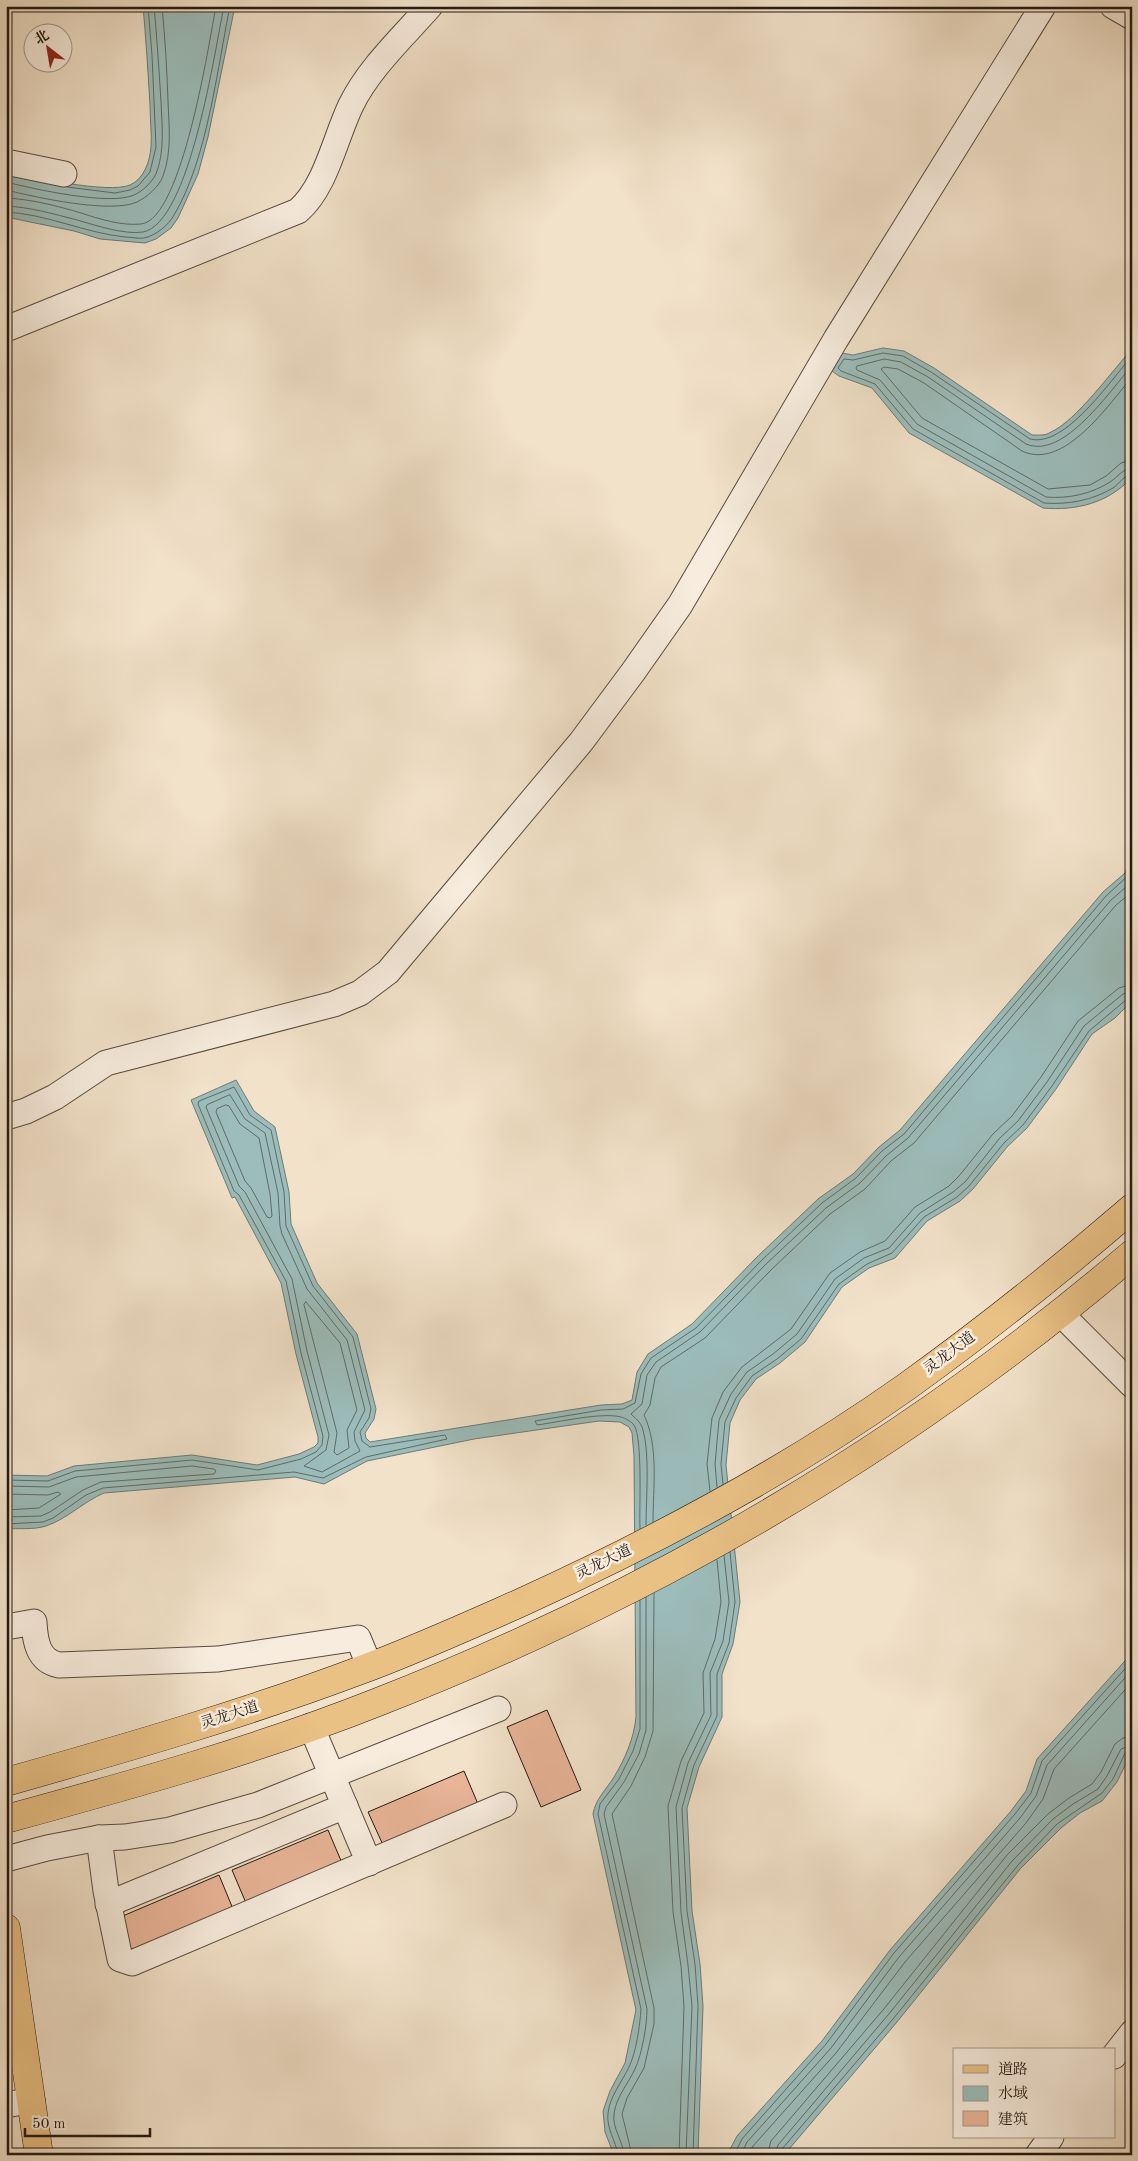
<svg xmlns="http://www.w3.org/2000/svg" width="1138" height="2161" font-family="'Old Standard TT','Noto Serif SC',serif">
<rect width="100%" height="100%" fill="#f2e2ca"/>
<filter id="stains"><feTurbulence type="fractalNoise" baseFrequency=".004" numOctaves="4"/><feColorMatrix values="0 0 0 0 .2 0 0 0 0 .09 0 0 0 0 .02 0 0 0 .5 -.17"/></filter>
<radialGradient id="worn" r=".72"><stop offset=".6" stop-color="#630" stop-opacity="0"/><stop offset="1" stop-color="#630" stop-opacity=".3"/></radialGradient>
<!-- water -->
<g fill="#9cbdbb" stroke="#6c7b77">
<path d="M 143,6 L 235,6 L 208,137 L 198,174 L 178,218 L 171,228 L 156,239 L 145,243 L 100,239 L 74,231 L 6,217 L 6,171 C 31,177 108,194 130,185 C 144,179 150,161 151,147 C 152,133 150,119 150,105 C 148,72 146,39 143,6 Z"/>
<path d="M 883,348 L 904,351 L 934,368 L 1032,435 C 1039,435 1045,436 1051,432 C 1076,421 1112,371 1132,349 L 1132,477 C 1109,503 1076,511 1043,508 L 909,433 L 872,388 L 839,376 L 829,369 L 842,353 L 853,355 Z"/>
<path d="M 1132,853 L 1132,1001 L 1115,1018 L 1092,1034 L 1056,1089 L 1027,1128 L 1007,1147 L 973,1189 L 960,1201 L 927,1221 L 895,1258 L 869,1268 L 842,1287 L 805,1342 L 780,1363 L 756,1379 L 740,1400 L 730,1423 L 726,1465 L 740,1602 L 733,1644 L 722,1674 L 722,1717 L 699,1767 L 687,1808 L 692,1911 L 700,1964 L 703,2006 L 698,2155 L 614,2155 L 605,2132 L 603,2111 L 610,2091 L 625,2063 L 636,2010 L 593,1814 C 596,1798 606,1790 614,1777 C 625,1759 634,1738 636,1717 L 634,1456 L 632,1433 L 629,1427 L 620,1422 L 599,1421 L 474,1439 L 367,1461 L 324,1484 L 295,1477 L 104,1493 C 83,1502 67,1519 46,1526 C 34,1530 18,1528 6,1529 L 6,1475 L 47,1476 L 74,1466 L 192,1455 L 257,1465 L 299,1454 L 314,1447 L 318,1443 L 318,1437 L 296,1354 L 281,1283 L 235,1197 L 232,1198 L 191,1100 L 236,1080 L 254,1111 L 275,1127 L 289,1192 L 291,1224 L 317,1283 L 357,1334 L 376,1409 L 374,1419 L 365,1433 L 366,1438 L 370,1442 L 601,1405 L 622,1404 L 632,1400 L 637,1372 L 648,1354 L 692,1324 L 757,1257 L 818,1199 L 853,1174 L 879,1147 L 900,1130 L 1103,892 L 1125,873 Z"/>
<path d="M 1132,1653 L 1132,1751 L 1117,1782 L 1102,1801 L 1080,1813 L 1061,1828 L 1021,1868 L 897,2022 L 784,2155 L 727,2155 L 737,2136 L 822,2041 L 890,1950 L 1011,1811 L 1026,1791 L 1037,1759 Z"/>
</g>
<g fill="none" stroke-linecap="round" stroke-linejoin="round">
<!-- shore -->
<g stroke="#606b66" stroke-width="1">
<path d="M 6,182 C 34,189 110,206 134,195 C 143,191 152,182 156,174 C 165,151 162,126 161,102 C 159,70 157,38 154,6"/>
<path d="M 67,187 L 115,193 L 130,190 L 138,186 L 150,172 L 156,147 L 152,55 L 148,6"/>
<path d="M 6,190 C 35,197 110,214 137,202 C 147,197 159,187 163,176 C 172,151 169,127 168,101 C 167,69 165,38 162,6"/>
<path d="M 6,198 C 30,199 58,206 81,213 C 100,219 121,226 141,224 C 182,220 209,43 216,6"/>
<path d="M 6,206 C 29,207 54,214 77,220 C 95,225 124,235 143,232 C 190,223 215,49 224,6"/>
<path d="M 6,212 C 47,214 85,233 125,237 C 131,237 139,239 144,238 C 155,236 169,225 174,215 C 207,160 217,70 230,6"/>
<path d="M 1132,356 C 1110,381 1065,448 1030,439 L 931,372 L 903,356 L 883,353 L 853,360 L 844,359 L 838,368 L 841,371 L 875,384 L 913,429 L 1044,503 C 1068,505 1093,500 1113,488 C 1119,484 1124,475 1132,474"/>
<path d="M 1132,366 C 1110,390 1064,460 1026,444 L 928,377 L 901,362 L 884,359 L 857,366 L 856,368 L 857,370 L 880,380 L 917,424 L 1046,497 C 1068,499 1091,494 1110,482 C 1118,477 1122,469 1132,468"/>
<path d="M 1132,377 C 1109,404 1064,471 1022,451 L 924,383 L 898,369 L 884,367 L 881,369 L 922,418 L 1048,489 L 1090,485 L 1106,476 L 1121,463 L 1132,460"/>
<path d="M 230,1095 L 245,1119 L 265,1133 L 278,1193 L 280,1226 L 282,1234 L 307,1289 L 347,1340 L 365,1410 L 354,1432 L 355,1441 L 360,1451 L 322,1472 L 304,1466 L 326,1450 L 329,1435 L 307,1351 L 292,1279 L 245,1192 L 239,1186 L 206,1107 L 207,1105 Z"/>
<path d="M 226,1105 L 229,1106 L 240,1124 L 259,1138 L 270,1194 L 272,1216 L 270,1218 L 267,1217 L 251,1188 L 245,1181 L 216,1112 L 217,1109 Z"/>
<path d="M 306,1302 L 340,1343 L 357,1410 L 347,1430 L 349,1448 L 337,1455 L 334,1452 L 337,1433 L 304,1305 Z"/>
<path d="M 6,1480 L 48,1481 L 75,1471 L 192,1460 L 258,1470 L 301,1459 L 316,1452 L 322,1445 L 323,1436 L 301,1353 L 286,1281 L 239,1195 L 234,1191 L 198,1104 L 199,1101 L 234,1087 L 250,1115 L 271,1130 L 284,1192 L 286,1226 L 313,1286 L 353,1337 L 371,1409 L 369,1418 L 360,1432 L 362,1441 L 370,1447 L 445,1435 L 447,1439 L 366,1457 L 323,1478 L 294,1472 L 103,1488 L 86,1495 L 53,1518 L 43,1522 L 6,1524"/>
<path d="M 723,1484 L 721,1464 L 725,1422 L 736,1398 L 752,1376 L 777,1359 L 801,1339 L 839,1284 L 867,1264 L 892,1253 L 924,1217 L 957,1197 L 969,1186 L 1004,1143 L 1023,1125 L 1052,1086 L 1089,1031 L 1127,999 L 1132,998"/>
<path d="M 6,1486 L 49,1487 L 76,1477 L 192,1466 L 214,1469 L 216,1471 L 214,1474 L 101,1482 L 83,1490 L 50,1512 L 41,1516 L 6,1517"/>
<path d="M 717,1487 L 715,1464 L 719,1420 L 731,1394 L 747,1372 L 773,1354 L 797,1334 L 835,1279 L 864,1258 L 889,1248 L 920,1213 L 953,1192 L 965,1182 L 999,1139 L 1018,1121 L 1047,1082 L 1084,1026 L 1123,994 L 1132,992"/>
<path d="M 710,1491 L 707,1464 L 712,1418 L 723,1392 L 742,1367 L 791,1329 L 830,1273 L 860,1252 L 885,1241 L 915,1207 L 949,1186 L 959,1176 L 993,1134 L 1012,1116 L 1041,1077 L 1078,1021 L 1119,988 L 1132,984"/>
<path d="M 6,1494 L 48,1495 L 58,1492 L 61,1494 L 39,1508 L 6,1510"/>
<path d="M 653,1522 C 653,1488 659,1446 644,1415 L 650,1405 L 655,1378 L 661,1367 L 705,1338 L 770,1271 L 830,1214 L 865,1189 L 891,1161 L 914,1143 L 1116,905 L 1132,892"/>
<path d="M 646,1525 C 646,1498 650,1455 643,1430 C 641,1422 636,1419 631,1414 L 642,1404 L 647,1375 L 656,1362 L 700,1332 L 765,1265 L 826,1208 L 860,1183 L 886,1156 L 908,1138 L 1111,900 L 1132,882"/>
<path d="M 640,1529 C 639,1509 643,1439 634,1425 C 632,1422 625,1418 621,1417 C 602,1412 559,1422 537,1425 L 535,1421 L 601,1410 L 623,1409 L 635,1403 L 641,1374 L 651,1358 L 696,1328 L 761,1261 L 822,1203 L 856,1178 L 882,1151 L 904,1134 L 1106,896 L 1132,872"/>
<path d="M 618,2155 C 616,2141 606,2128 608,2113 C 610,2096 622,2082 629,2067 C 636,2053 640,2025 641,2009 L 598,1814 L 600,1804 L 619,1779 L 633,1751 L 640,1729 L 640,1600"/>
<path d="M 624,2155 C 623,2141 612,2128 614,2114 C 616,2097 628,2084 635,2069 C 642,2054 647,2025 647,2009 L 604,1814 L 606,1807 L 624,1782 L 639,1754 L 646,1730 L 646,1597"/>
<path d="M 632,2155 L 622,2114 L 627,2098 L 644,2068 L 654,2024 L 654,2008 L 612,1814 L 631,1786 L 645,1757 L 653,1731 L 654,1593"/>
<path d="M 679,2155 L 684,2007 L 681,1966 L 673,1912 L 668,1806 L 681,1761 L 704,1713 L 703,1673 L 715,1639 L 721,1602 L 717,1560"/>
<path d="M 686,2155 L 692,2006 L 688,1965 L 681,1912 L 676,1807 L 688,1763 L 711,1715 L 710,1673 L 723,1641 L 729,1602 L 724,1555"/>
<path d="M 693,2155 L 698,2006 L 695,1964 L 687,1911 L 682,1808 L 694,1765 L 717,1716 L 717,1674 L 729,1643 L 735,1602 L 730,1552"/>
<path d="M 734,2155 L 742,2139 L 826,2044 L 894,1953 L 1015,1814 L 1031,1793 L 1042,1761 L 1132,1661"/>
<path d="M 741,2155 L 747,2142 L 831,2048 L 899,1957 L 1020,1818 L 1036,1796 L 1047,1765 L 1132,1670"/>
<path d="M 749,2155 L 753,2146 L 836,2053 L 905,1962 L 1026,1823 L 1043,1799 L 1054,1769 L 1132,1682"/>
<path d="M 767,2155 L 771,2141 L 883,2010 L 1007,1855 L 1048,1814 L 1069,1798 L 1092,1784 L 1101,1772 L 1115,1744 L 1123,1738 L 1132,1737"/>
<path d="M 775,2155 L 778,2145 L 888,2015 L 1013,1860 L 1053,1819 L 1073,1804 L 1098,1789 L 1107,1776 L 1121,1749 L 1132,1745"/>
<path d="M 781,2155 L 782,2149 L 893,2019 L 1018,1865 L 1057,1824 L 1102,1793 L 1113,1779 L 1125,1753 L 1132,1751"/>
</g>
</g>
<!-- building -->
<g fill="#e9b498" stroke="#241912">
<path d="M 547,1710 L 581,1790 L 541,1807 L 507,1727 Z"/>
<path d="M 464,1771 L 478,1804 L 383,1845 L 368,1812 Z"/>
<path d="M 328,1830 L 342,1863 L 246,1903 L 232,1870 Z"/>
<path d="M 219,1875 L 233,1909 L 132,1951 L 118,1918 Z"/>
</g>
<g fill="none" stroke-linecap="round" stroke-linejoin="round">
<!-- minor casing -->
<g stroke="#584b40" stroke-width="27">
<g id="minor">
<path d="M 1113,6 L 1132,17"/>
<path d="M 6,162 L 64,174"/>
<path d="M 6,329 L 298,211 C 326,187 335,138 351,105 C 369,68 403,37 430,6"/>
<path d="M 6,1117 L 26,1111 L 55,1097 L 106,1063 L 334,1004 L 360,993 L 388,972 L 581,742 L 633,672 L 680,605 L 836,339 L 1043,6"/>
<path d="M 1060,1313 L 1132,1385"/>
<path d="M 6,1627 L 34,1622 C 35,1641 38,1661 59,1665 L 218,1659 L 358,1638 L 370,1667"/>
<path d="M 311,1726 L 369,1863"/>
<path d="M 99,1838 L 106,1891 L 120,1959 L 132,1963 L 504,1805"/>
<path d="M 6,1859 L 47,1848 L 99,1838 L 125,1837 L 170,1830 L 258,1805 L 498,1709"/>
<path d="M 108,1904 L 345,1806"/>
<path d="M 1114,2056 L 1132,2033"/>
<path d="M 6,2105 L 32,2100"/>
<path d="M 1038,2155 L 1051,2137"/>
</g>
</g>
<!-- major casing -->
<g stroke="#241912" stroke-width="29">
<g id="major">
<path d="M 6,1782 C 126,1748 244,1714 361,1670 C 415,1650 468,1626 520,1603 C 654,1542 786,1472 906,1387 C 984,1331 1059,1271 1132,1208"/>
<path d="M 6,1819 C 131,1785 257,1750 378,1702 C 655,1594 905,1448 1132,1254"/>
<path d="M 6,1928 L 39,2155"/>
</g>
</g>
<!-- minor -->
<use href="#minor" stroke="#f7ecdd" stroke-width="25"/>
<!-- major -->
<use href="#major" stroke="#e9c185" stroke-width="28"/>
</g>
<g text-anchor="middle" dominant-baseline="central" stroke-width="5" stroke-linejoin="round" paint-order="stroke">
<!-- street labels -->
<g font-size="15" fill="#241912" stroke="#f7ecdd">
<text transform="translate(950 1354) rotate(-37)">灵龙大道</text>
<text transform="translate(604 1563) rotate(-26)">灵龙大道</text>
<text transform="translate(230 1716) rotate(-18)">灵龙大道</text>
</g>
</g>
<!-- margin -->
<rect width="1138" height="2161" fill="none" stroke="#f2e2ca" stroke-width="25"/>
<rect x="8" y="8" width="1123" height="2146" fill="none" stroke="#241912" stroke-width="2.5"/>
<rect x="12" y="12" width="1113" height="2136" fill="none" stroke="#241912"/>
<!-- legend -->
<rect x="953" y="2048" width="162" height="90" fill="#f7ecdd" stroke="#a3988c"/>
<rect x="963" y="2065" width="25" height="8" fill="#e9c185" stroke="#a3988c"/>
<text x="998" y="2074" font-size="15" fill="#241912">道路</text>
<rect x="963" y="2086" width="25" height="15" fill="#9cbdbb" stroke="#a3988c"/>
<text x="998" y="2098" font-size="15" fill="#241912">水域</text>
<rect x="963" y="2111" width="25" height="15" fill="#e9b498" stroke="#a3988c"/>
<text x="998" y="2124" font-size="15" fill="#241912">建筑</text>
<!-- north arrow -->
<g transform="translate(48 48) rotate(329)"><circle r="24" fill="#f7ecdd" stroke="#a3988c"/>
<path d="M0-4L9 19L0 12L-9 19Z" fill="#8f2418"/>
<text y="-8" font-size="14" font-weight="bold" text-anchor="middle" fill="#241912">北</text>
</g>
<!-- scale -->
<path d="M25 2128v8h125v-8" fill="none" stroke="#241912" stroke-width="2.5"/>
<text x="32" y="2128" font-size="15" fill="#241912" stroke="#f7ecdd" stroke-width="4" paint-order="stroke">50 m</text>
<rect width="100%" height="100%" filter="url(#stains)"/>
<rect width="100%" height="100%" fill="url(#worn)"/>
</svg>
